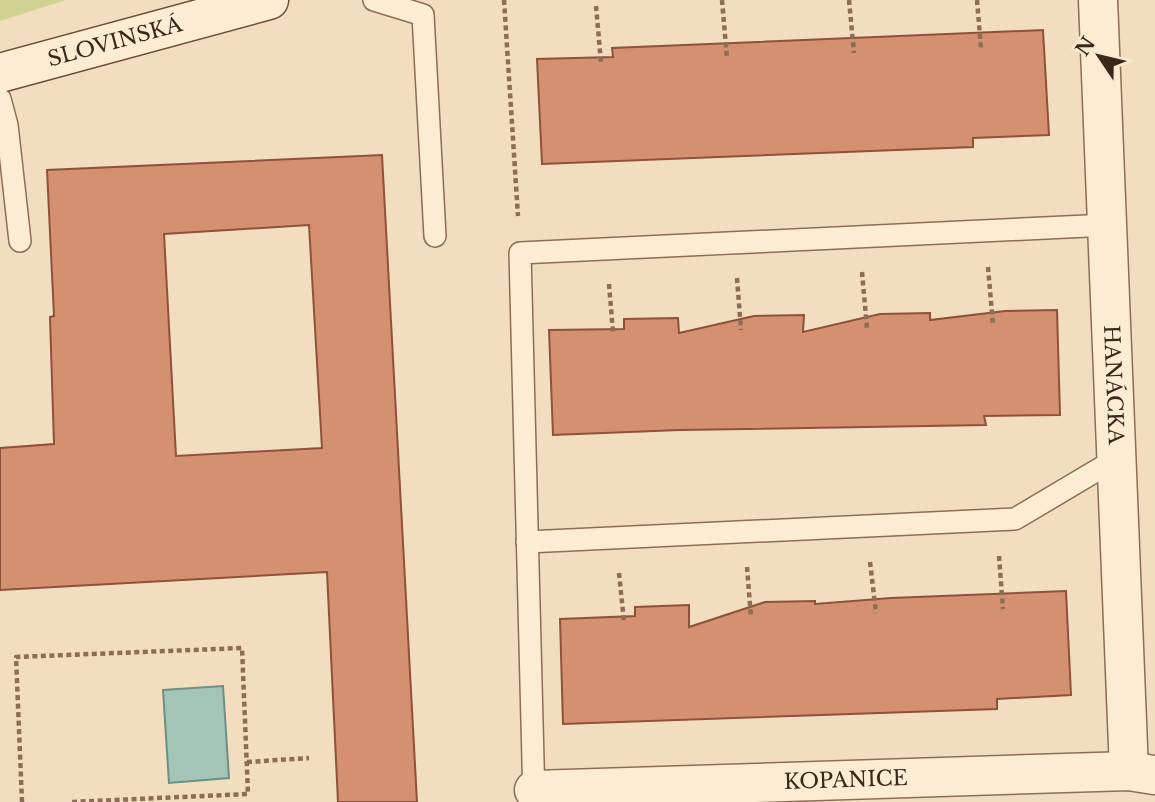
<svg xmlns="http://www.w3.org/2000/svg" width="1155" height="802" font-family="'Libre Baskerville',serif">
<rect width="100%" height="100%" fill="#f2debf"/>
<!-- green -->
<path fill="#d0d192" d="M 0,0 L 66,0 L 0,21 Z"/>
<!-- water -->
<path fill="#a3c4b6" stroke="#699284" stroke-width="2" d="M 223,686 L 229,778 L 169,783 L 163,690 Z"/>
<!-- building -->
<g fill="#d49071" stroke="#8e5239" stroke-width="2" fill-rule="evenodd">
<path d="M 1043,30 L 1049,135 L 973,138 L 973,147 L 542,164 L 537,59 L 613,57 L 612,48 Z"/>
<path d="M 382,155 L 417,802 L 338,802 L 327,572 L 0,590 L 0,448 L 54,444 L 50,317 L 54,316 L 47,170 ZM 309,225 L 322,448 L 176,456 L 164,234 Z"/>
<path d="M 1057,310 L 1060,415 L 984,416 L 986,425 L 680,430 L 553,435 L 549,330 L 624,329 L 624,319 L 678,318 L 679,333 L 754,316 L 804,315 L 803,332 L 880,314 L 930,313 L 930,320 L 1005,311 Z"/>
<path d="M 1066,591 L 1071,695 L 997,699 L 997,709 L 563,724 L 560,619 L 635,616 L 635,607 L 689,605 L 689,627 L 765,602 L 815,601 L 815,604 L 891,598 Z"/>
</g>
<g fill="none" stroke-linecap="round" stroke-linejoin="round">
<!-- lane casing -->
<g stroke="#8d6d55" stroke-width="24">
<g id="lane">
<path d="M 374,0 L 423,15 L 435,236"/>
<path d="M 0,99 L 7,125 L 20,241"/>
<path d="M 527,542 L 1015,519 L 1116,459"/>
<path d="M 534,800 L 520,253 L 1108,225"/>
</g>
</g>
<!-- street casing -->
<g stroke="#8d6d55" stroke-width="41">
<g id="street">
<path id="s1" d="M 1098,0 L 1129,771"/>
<path id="s2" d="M 534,790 L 1129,771 L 1154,775"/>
</g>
</g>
<!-- secondary casing -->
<g stroke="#6e4e39" stroke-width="41">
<g id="secondary">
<path id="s3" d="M 0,73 L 269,0"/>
</g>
</g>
<!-- path -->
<g stroke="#8d6d55" stroke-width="4.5" stroke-dasharray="5 3.5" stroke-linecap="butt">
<path d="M 504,0 L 518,216"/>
<path d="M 722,0 L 727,58"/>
<path d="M 849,0 L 854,53"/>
<path d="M 977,0 L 981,48"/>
<path d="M 596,6 L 601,63"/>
<path d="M 988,267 L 993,325"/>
<path d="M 862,272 L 867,328"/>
<path d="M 737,278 L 741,330"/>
<path d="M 609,284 L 613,332"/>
<path d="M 999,556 L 1003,609"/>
<path d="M 870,562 L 876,613"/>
<path d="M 747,567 L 751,617"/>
<path d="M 619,573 L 624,622"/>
<path d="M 247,762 L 309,758"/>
<path d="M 22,802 L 16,657 L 242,648 L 248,794 L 70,802"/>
</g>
<!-- lane -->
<use href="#lane" stroke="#fcecd3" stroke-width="21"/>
<!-- street -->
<use href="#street" stroke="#fcecd3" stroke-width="38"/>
<!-- secondary -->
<use href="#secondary" stroke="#fcecd3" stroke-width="38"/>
</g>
<g text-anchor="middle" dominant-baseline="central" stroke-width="6" stroke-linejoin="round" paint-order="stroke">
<!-- street labels -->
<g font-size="21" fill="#3b271b" stroke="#f9e9cf">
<text stroke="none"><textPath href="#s3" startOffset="119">SLOVINSKÁ</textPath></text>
<text stroke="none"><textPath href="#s1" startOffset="385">HANÁCKA</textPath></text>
<text stroke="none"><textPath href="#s2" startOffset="312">KOPANICE</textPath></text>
</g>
</g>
<!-- north arrow -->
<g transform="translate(1099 56) rotate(305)" stroke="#f9e9cf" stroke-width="5" paint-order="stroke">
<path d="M0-5L12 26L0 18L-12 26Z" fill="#3b271b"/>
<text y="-10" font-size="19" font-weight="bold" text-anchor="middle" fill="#3b271b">N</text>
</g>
</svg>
